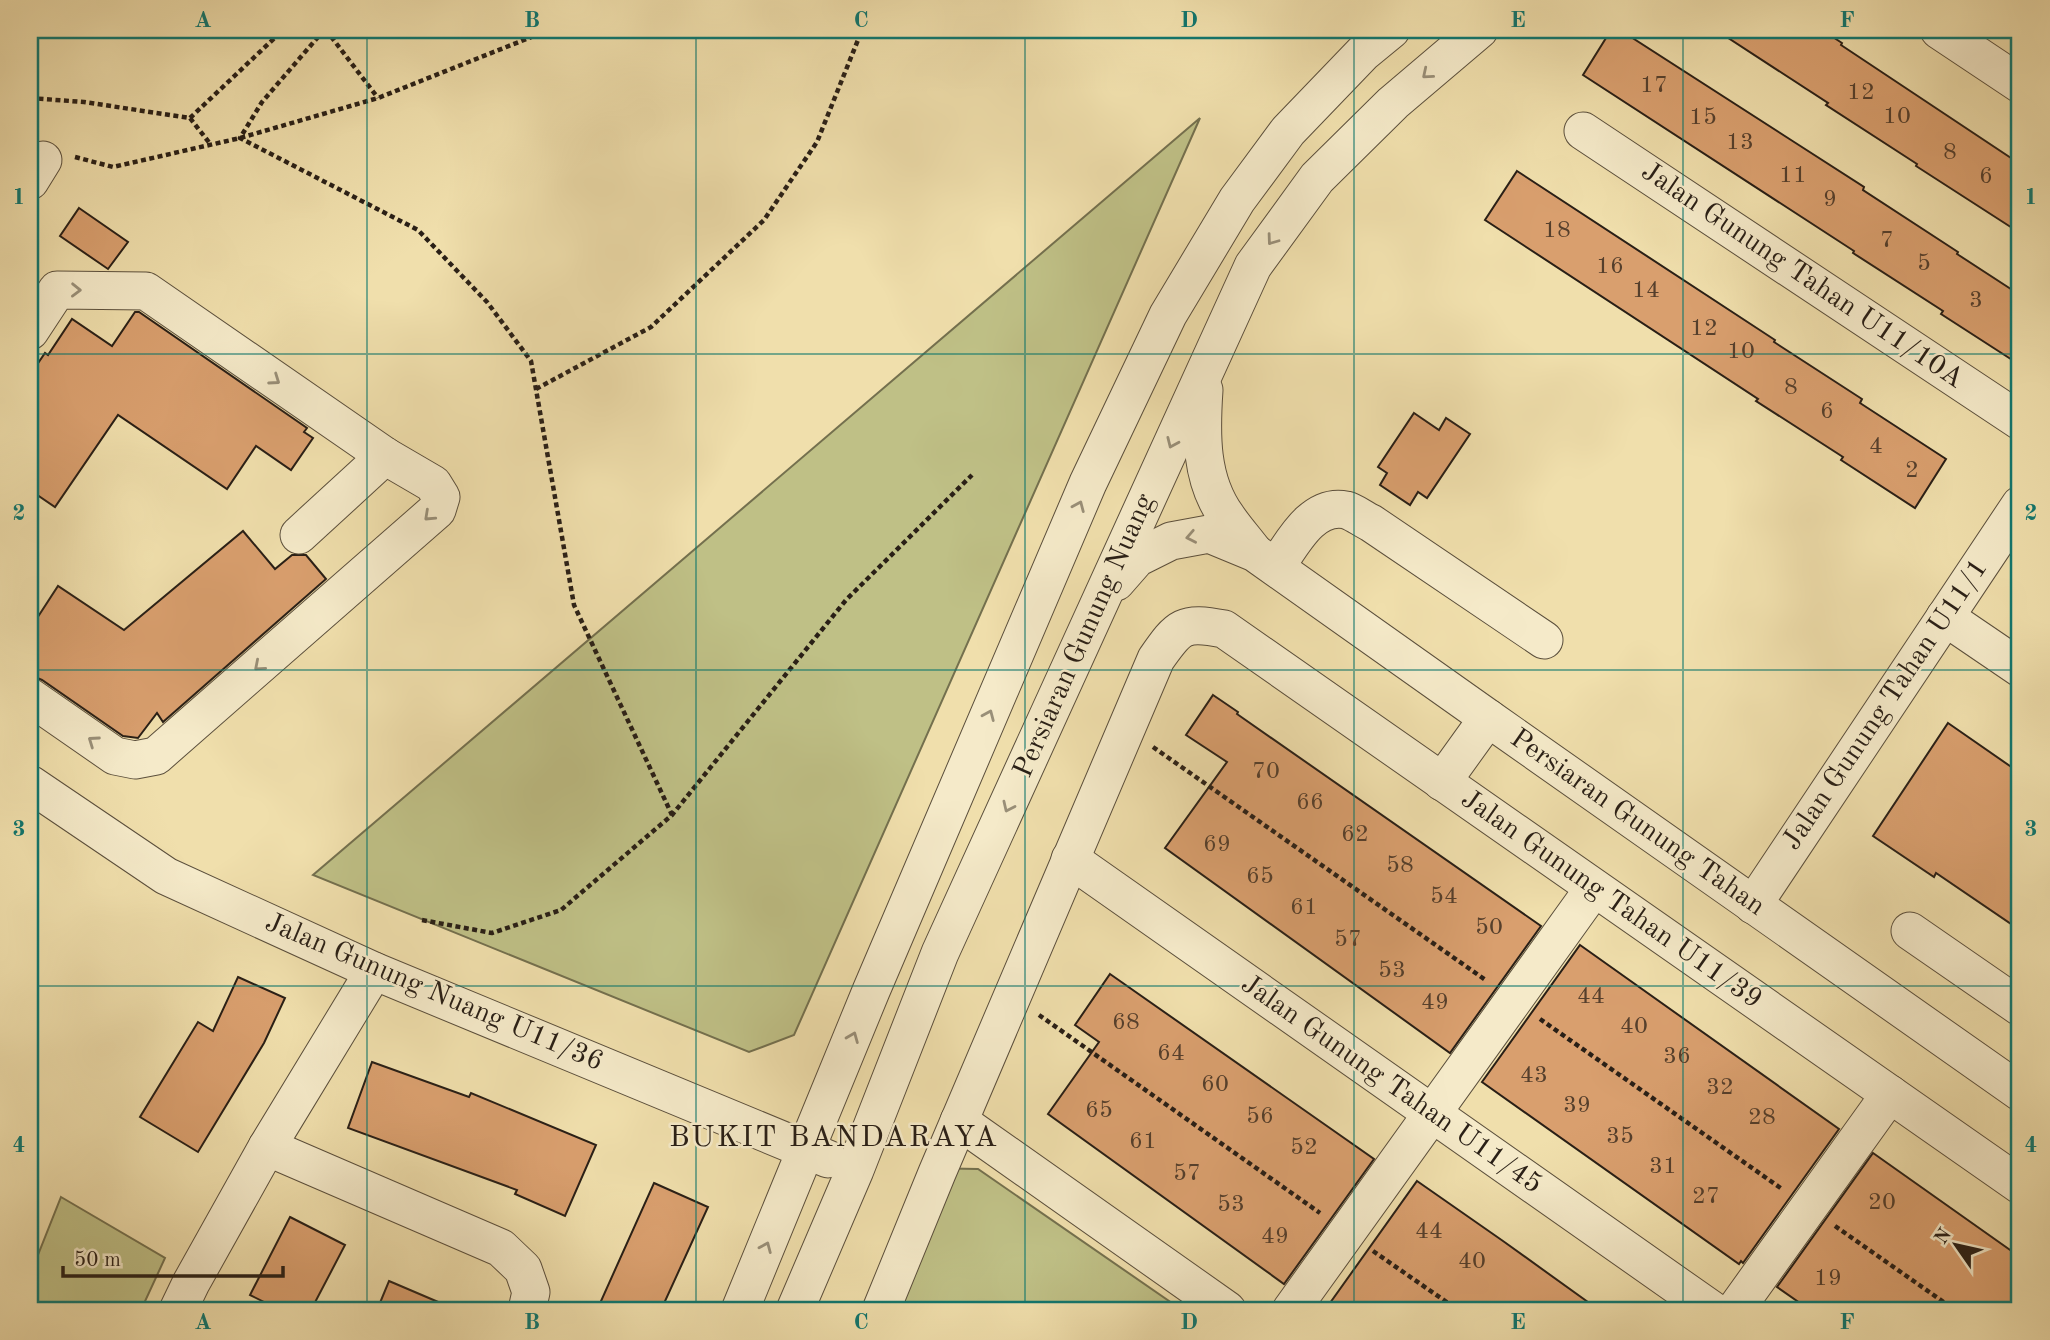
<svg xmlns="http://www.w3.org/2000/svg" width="2050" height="1340" font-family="'Old Standard TT',serif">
<rect width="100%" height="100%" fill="#f0dfac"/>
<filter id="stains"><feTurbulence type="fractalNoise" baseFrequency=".00286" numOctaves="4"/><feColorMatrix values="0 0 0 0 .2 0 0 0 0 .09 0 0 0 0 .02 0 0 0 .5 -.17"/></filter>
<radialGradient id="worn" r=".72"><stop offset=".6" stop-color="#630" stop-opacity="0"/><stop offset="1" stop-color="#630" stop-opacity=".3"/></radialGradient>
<!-- green -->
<g fill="#bfc086" stroke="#74704e" stroke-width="2">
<path d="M 1200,118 L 794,1035 L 749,1052 L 313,875 Z"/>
<path d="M 924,1168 L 978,1169 L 1182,1310 L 863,1310 Z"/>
<path d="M 61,1197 L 165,1258 L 141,1310 L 30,1310 L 30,1275 Z"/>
</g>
<!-- building -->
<g fill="#d99f6e" stroke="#291f16" stroke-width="2">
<path d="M 1611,30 L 1620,30 L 1791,140 L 1864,187 L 1863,190 L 1958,252 L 1957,254 L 2020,295 L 2020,365 L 1941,314 L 1943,311 L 1853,253 L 1854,251 L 1583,75 Z"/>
<path d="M 1716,30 L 1822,30 L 1842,43 L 1841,45 L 2020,164 L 2020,233 L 1916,166 L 1917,164 L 1826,105 L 1828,103 Z"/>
<path d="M 1517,171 L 1775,340 L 1774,342 L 1862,399 L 1860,403 L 1946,459 L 1915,508 L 1841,460 L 1843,457 L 1756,401 L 1758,399 L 1485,220 Z"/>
<path d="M 79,208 L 128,242 L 108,269 L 60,236 Z"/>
<path d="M 135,312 L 139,312 L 307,428 L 304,432 L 313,438 L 291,470 L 256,446 L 227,489 L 118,415 L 55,507 L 30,490 L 30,375 L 45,353 L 48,355 L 72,319 L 112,346 Z"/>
<path d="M 1414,413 L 1439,430 L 1446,418 L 1470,434 L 1427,498 L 1418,492 L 1410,505 L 1380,485 L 1387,473 L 1378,467 Z"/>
<path d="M 243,531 L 275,569 L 292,555 L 306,555 L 326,579 L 163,722 L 157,713 L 138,738 L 123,736 L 42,680 L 30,675 L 30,629 L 58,586 L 124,630 Z"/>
<path d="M 1213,695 L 1238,712 L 1237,714 L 1541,926 L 1450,1053 L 1165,848 L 1227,762 L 1186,735 Z"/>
<path d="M 1948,723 L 2020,773 L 2020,930 L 1936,873 L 1934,877 L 1873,836 Z"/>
<path d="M 1580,945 L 1839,1129 L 1743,1263 L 1741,1261 L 1739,1264 L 1482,1082 Z"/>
<path d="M 1110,974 L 1374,1159 L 1284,1284 L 1048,1114 L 1099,1042 L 1075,1025 Z"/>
<path d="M 238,977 L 285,998 L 264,1043 L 198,1152 L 140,1117 L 198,1022 L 213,1031 Z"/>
<path d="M 372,1062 L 469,1097 L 471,1093 L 596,1145 L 565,1216 L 515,1194 L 517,1190 L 348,1128 Z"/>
<path d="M 1873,1153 L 2020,1257 L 2020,1310 L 1810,1310 L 1777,1287 Z"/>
<path d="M 1417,1181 L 1503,1241 L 1599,1310 L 1325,1310 Z"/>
<path d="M 654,1183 L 708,1207 L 661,1310 L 597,1310 Z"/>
<path d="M 290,1217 L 345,1245 L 311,1310 L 280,1310 L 250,1295 Z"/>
<path d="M 389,1281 L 457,1310 L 377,1310 Z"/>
</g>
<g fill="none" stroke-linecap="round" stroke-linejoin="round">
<!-- minor casing -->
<g stroke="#5b4f3c" stroke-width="39">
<g id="minor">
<path d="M 1939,30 L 2020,84"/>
<path d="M 1583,131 L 2020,421"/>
<path d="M 30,181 L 43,160"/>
<path d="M 30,331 L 57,290 L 146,291 L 385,456 L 433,484 L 441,497 L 437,510 L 156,756 L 135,760 L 115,756 L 30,697"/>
<path d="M 1204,390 C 1201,434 1200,480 1227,517 C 1235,529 1245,540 1254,552"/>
<path d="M 299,535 L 385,456"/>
<path d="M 1276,567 C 1292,544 1312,503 1346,510 C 1354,512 1364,520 1371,523 L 1544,640"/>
<path d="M 1116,582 L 1137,558 L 1171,541 L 1209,534 L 1255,553 L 1488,718 L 2020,1092"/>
<path d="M 1945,617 L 2020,668"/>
<path d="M 1442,782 L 1488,718"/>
<path d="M 30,784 L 166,876 L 374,971 L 828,1159"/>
<path d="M 1070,859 L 1712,1310"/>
<path d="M 1753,905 L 2020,505"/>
<path d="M 1910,931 L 2020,1007"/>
<path d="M 959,1121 L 1227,1310"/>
<path d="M 267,1147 L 501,1248 L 523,1269 L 531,1292 L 527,1310"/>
<path d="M 178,1310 L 191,1283 L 267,1147 L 374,971"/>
<path d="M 740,1310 L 871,991 L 1088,483 L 1168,315 L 1237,200 L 1288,131 L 1363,53 L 1391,30"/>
<path d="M 795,1310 L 855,1170 L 940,953 L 1253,266 L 1317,178 L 1393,103 L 1479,30"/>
<path d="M 881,1310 L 937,1173 L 1156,659 C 1179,626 1183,621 1224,629 L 2020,1185"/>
<path d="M 1291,1310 L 1594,888"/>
<path d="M 1735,1310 L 1890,1094"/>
</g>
</g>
<!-- path -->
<g stroke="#291f16" stroke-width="4.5" stroke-dasharray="5 3.5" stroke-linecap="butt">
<path d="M 324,30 L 262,102 L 240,138 L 418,230 L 487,302 L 531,361 L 574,605 L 672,815"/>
<path d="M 326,30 L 378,98"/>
<path d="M 30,98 L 84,102 L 190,118 L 211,145"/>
<path d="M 190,118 L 283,30"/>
<path d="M 75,157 L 113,167 L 240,138 L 378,98 L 549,30"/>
<path d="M 536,389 L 651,327 L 764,220 L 817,142 L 862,30"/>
<path d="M 1153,747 L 1487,981"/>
<path d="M 422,920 L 492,933 L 561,910 L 672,815 L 846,600 L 972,475"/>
<path d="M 1039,1015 L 1320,1213"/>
<path d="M 1540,1019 L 1782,1189"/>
<path d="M 1835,1226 L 1955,1310"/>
<path d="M 1373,1251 L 1458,1310"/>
</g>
<!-- minor -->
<use href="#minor" stroke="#f5eac9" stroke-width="37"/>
</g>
<!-- one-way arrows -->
<defs><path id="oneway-chevron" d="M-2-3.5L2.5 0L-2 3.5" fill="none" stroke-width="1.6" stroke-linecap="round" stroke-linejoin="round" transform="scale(1.75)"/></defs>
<g stroke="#998f78">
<use href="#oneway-chevron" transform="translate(1427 74) rotate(140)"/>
<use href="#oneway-chevron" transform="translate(1272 240) rotate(126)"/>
<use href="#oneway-chevron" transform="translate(76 290) rotate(1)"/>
<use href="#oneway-chevron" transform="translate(275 380) rotate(35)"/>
<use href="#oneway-chevron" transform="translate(1172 443) rotate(114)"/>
<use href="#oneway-chevron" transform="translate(1079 506) rotate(-67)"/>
<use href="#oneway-chevron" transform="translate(429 516) rotate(137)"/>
<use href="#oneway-chevron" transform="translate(1191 537) rotate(169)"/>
<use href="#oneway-chevron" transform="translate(259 666) rotate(139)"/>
<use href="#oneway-chevron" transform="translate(989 715) rotate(-67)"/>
<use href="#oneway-chevron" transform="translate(93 741) rotate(-145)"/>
<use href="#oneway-chevron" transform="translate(1008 807) rotate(115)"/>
<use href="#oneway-chevron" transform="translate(853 1037) rotate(-68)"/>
<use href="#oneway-chevron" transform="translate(766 1247) rotate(-67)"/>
</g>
<!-- grid -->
<path fill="none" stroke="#0f766e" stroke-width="2" stroke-opacity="0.55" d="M 367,30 L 367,1310M 696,30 L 696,1310M 1025,30 L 1025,1310M 1354,30 L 1354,1310M 1683,30 L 1683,1310M 30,354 L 2020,354M 30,670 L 2020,670M 30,986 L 2020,986"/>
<g text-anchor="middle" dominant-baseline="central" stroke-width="5" stroke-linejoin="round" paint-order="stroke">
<!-- number labels -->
<g font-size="24" fill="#553f2c">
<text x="1654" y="86">17</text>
<text x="1861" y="93">12</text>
<text x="1897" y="117">10</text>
<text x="1703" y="118">15</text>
<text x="1740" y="143">13</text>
<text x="1950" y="153">8</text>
<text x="1793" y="176">11</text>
<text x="1986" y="177">6</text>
<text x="1830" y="200">9</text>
<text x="1557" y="231">18</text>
<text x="1887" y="241">7</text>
<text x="1924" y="264">5</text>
<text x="1610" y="267">16</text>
<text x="1646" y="291">14</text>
<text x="1976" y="301">3</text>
<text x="1704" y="329">12</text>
<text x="1741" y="352">10</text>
<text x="1791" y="388">8</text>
<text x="1827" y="412">6</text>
<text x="1876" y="447">4</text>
<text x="1912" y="471">2</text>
<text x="1266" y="772">70</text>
<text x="1310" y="803">66</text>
<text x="1355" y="835">62</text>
<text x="1217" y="845">69</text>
<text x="1400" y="866">58</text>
<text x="1260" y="877">65</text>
<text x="1444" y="897">54</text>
<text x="1304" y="908">61</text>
<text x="1489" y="928">50</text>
<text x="1348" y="940">57</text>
<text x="1392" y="971">53</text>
<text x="1591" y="997">44</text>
<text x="1435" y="1003">49</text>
<text x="1126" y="1023">68</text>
<text x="1634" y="1027">40</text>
<text x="1171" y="1054">64</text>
<text x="1677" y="1057">36</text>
<text x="1534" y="1076">43</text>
<text x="1215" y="1085">60</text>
<text x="1720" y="1088">32</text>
<text x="1577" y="1106">39</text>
<text x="1099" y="1111">65</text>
<text x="1260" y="1117">56</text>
<text x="1762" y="1118">28</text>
<text x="1620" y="1137">35</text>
<text x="1143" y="1142">61</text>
<text x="1304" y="1148">52</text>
<text x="1663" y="1167">31</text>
<text x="1187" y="1174">57</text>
<text x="1706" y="1197">27</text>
<text x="1882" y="1203">20</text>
<text x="1231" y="1205">53</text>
<text x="1429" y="1232">44</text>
<text x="1275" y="1237">49</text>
<text x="1472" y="1262">40</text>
<text x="1828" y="1279">19</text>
</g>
<!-- street labels -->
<g font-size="28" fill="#291f16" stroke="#f5eac9">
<text transform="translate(1802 276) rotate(34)">Jalan Gunung Tahan U11/10A</text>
<text transform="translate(1085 636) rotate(-66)">Persiaran Gunung Nuang</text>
<text transform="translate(1886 705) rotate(-56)">Jalan Gunung Tahan U11/1</text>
<text transform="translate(1637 823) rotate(35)">Persiaran Gunung Tahan</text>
<text transform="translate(1611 900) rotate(35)">Jalan Gunung Tahan U11/39</text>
<text transform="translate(434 993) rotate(23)">Jalan Gunung Nuang U11/36</text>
<text transform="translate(1391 1085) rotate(35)">Jalan Gunung Tahan U11/45</text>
</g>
<!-- neighbourhood labels -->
<g font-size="30" letter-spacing="2" fill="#291f16" stroke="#f5eac9">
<text x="834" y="1138">BUKIT BANDARAYA</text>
</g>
</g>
<!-- margin -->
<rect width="2050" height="1340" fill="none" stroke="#f0dfac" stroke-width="77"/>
<!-- north arrow -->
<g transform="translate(1956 1245) rotate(304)" stroke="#f5eac9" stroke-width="5" paint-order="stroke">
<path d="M0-5L12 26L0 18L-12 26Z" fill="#291f16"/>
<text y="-10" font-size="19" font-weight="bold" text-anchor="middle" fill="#291f16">N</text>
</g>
<!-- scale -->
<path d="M63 1266v10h220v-10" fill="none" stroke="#291f16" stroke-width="3.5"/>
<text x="74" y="1266" font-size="21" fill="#291f16" stroke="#f5eac9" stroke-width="5" paint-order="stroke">50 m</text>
<rect x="38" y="38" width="1973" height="1264" fill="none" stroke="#0f766e" stroke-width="2.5"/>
<g font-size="23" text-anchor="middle" font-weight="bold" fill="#0f766e">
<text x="203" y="27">A</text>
<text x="532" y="27">B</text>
<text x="861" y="27">C</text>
<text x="1189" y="27">D</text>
<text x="1518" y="27">E</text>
<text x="1847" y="27">F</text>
<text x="19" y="204">1</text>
<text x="2031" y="204">1</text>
<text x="19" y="520">2</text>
<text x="2031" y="520">2</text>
<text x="19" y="836">3</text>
<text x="2031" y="836">3</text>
<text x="19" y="1152">4</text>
<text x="2031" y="1152">4</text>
<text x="203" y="1329">A</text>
<text x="532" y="1329">B</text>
<text x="861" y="1329">C</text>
<text x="1189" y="1329">D</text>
<text x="1518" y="1329">E</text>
<text x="1847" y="1329">F</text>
</g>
<rect width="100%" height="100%" filter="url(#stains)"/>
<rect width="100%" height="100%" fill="url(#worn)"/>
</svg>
